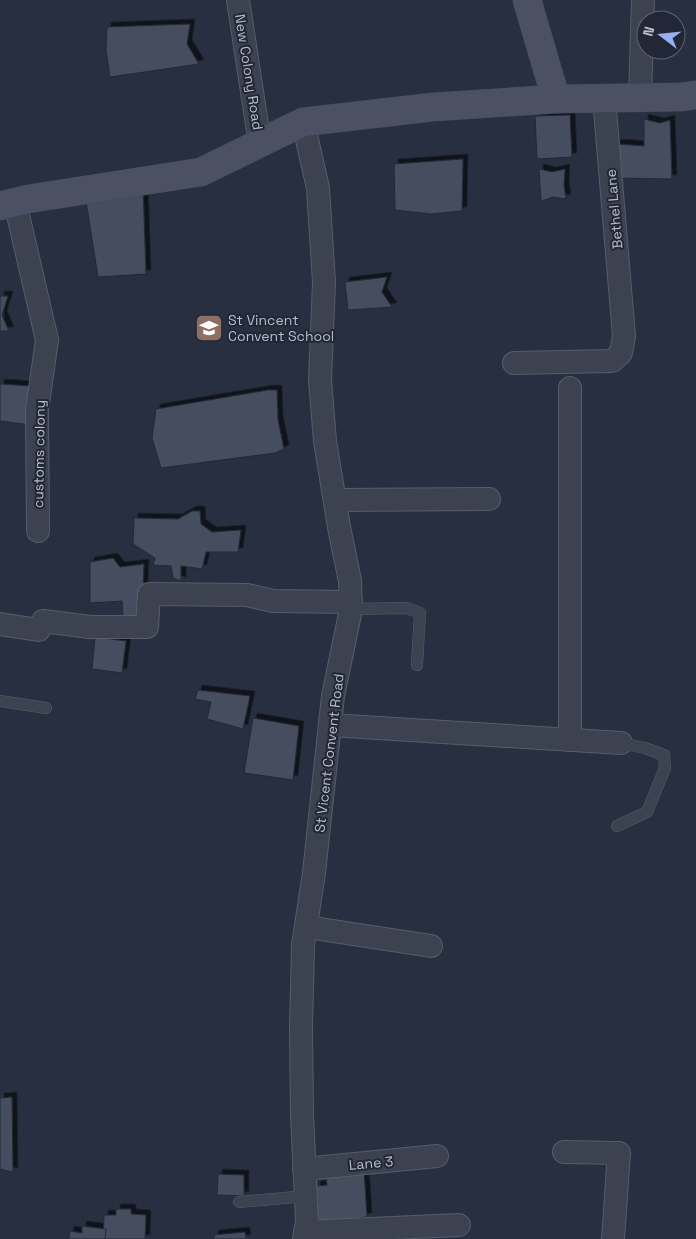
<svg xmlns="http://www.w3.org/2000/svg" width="696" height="1239" font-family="'Space Grotesk',sans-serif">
<defs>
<filter id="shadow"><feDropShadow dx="4.5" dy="-4.5" stdDeviation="0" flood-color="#0009"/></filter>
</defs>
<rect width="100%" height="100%" fill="#282f40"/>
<!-- building -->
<g fill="#454d5f" stroke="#232937" filter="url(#shadow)">
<path d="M 190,24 L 187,44 L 199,64 L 110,77 L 106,50 L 107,27 Z"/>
<path d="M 570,115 L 572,157 L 537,159 L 535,116 Z"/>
<path d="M 644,119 L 660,123 L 670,120 L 672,179 L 615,178 L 616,144 L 644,146 Z"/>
<path d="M 463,159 L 462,211 L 431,214 L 395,210 L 394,164 Z"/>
<path d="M 539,169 L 552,172 L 565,169 L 564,185 L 566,199 L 553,197 L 541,201 Z"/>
<path d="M 143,186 L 146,274 L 98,277 L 86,201 Z"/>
<path d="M 387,277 L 382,292 L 392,307 L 348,310 L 345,282 Z"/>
<path d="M 0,296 L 8,296 L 2,315 L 9,331 L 0,331 Z"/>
<path d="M 0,384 L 30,386 L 31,425 L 0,421 Z"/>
<path d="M 268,390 L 277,390 L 278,420 L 284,449 L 275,453 L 161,468 L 152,438 L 156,409 Z"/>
<path d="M 192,511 L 200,511 L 201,524 L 212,532 L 241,530 L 238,552 L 206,552 L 202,569 L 181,566 L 181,581 L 173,578 L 171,566 L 153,565 L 155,558 L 133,544 L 134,518 L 178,519 Z"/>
<path d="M 113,558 L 120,567 L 144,564 L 142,617 L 123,617 L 122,601 L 90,603 L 90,562 Z"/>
<path d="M 95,637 L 126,641 L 122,673 L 92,669 Z"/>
<path d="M 198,690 L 250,696 L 243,729 L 207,719 L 211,702 L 195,699 Z"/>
<path d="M 253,718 L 299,726 L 293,780 L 244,773 Z"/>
<path d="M 12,1097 L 13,1172 L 0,1169 L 0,1098 Z"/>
<path d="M 364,1170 L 367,1217 L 359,1218 L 360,1224 L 312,1227 L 311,1203 L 318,1202 L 316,1186 L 327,1185 L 326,1173 Z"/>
<path d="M 218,1174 L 244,1175 L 244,1196 L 217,1195 Z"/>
<path d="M 116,1209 L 131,1209 L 131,1214 L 146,1215 L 145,1239 L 103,1239 L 104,1215 L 116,1215 Z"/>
<path d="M 82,1226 L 106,1229 L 105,1239 L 69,1239 L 70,1231 L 82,1233 Z"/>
<path d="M 245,1232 L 246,1239 L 214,1239 L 214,1235 Z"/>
</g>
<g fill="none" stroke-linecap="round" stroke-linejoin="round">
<!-- lane casing -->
<g stroke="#575d6a" stroke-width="12">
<g id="lane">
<path d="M 351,609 L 407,608 L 420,613 L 417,665"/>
<path d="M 0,701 L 46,708"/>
<path d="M 617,826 L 647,812 L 665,768 L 664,755 L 645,748 L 621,743"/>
<path d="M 239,1202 L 306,1196"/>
</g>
</g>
<!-- street casing -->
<g stroke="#575d6a" stroke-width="24">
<g id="street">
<path d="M 238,0 L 260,144"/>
<path d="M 640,98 L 643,0"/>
<path d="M 303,122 L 318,188 L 324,282 L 320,380 L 325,441 L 339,527 L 350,581 L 351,609 L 333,696 L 314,873 L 303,945 L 301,1029 L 302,1115 L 307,1221 L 304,1239"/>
<path d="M 15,202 L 47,340 L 37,410 L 38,531"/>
<path d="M 514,363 L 612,361 L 621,353 L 624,336 L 604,98"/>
<path d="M 335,500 L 489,499"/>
<path d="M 0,624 L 39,630 L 43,621 L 90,627 L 147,627 L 149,594 L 247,595 L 273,601 L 351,602"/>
<path d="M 330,725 L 621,743"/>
<path d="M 570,740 L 570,388"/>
<path d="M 307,927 L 431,946"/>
<path d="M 564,1152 L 619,1153 L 613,1239"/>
<path d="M 304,1169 L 437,1156"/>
<path d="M 305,1232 L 459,1225"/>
</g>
</g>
<!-- secondary casing -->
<g stroke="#464b59" stroke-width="29">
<g id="secondary">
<path d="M 527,0 L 556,99"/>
<path d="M 0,206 L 28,199 L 201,172 L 303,122 L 433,107 L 556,99 L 681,97 L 696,95"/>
</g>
</g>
<!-- lane -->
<use href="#lane" stroke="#3c4250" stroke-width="11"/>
<!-- street -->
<use href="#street" stroke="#3c4250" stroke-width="22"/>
<!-- secondary -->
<use href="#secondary" stroke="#4b5163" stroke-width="28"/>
</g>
<!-- icons -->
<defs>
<g id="school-square" transform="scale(1.4375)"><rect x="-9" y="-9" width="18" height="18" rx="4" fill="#8d6e63" stroke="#212736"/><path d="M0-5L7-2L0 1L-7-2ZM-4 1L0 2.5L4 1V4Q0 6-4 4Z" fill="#fff"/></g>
</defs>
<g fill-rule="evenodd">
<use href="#school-square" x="209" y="328"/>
</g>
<g text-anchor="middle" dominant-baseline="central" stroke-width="4" stroke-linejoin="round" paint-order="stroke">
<!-- street labels -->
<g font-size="14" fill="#b9beca" stroke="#212736">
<text transform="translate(249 72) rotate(81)">New Colony Road</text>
<text transform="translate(614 209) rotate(-95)">Bethel Lane</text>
<text transform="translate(39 454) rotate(-89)">customs colony</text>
<text transform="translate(329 753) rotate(-83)">St Vicent Convent Road</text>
<text transform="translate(371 1163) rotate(-5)">Lane 3</text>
</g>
<!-- poi labels -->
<g font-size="14" fill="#b9beca" stroke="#212736" text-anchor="start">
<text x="228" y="320">St Vincent<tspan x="228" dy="16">Convent School</tspan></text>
</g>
</g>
<!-- north arrow -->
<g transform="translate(661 35) rotate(286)"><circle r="24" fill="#212736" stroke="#5e6371"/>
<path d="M0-4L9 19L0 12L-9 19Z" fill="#98aef1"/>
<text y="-8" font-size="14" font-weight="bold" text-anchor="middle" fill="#b9beca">N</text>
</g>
</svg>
